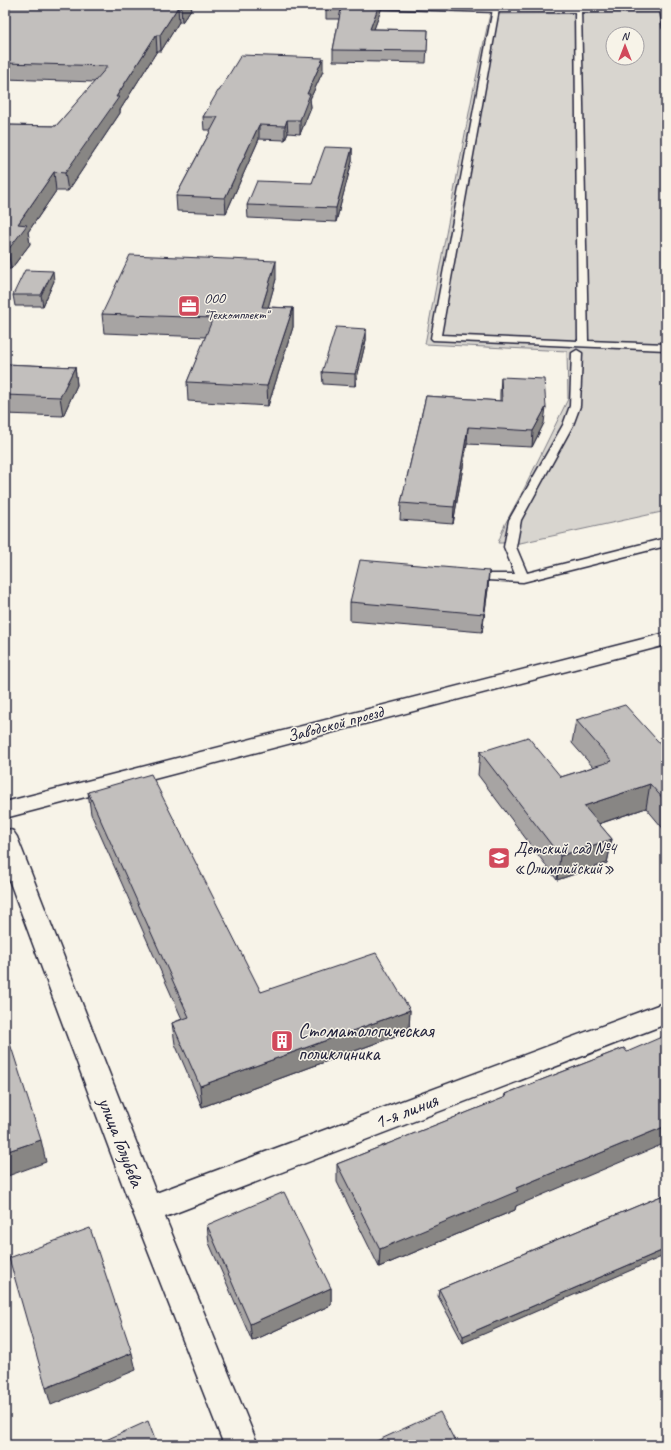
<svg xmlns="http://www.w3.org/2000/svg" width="671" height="1450" font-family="Caveat,sans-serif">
<rect width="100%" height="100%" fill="#f7f3e8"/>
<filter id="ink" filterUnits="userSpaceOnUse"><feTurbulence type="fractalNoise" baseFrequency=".025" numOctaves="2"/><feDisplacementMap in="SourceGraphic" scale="8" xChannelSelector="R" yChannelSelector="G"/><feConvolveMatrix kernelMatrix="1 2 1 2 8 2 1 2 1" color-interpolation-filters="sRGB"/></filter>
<g filter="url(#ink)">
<!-- green -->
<path fill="#d8d5cf" stroke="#7d7c85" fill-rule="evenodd" d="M 666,13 L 666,511 L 520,543 L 498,543 L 505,524 L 524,489 L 568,399 L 567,351 L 425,344 L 473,92 L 490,14 ZM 613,34 L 637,34 L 637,58 L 613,58 Z"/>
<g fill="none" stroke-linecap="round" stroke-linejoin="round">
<!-- lane casing -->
<g stroke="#22223b" stroke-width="3">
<g id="lane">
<path d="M 578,7 L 581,9 L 588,341 L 666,344 L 666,350 L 433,340 L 431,338 L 485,50 L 493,9 L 496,7 L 499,9 L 441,335 L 578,341 L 575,9 Z"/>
<path d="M 663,7 L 666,9 L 666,30 L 663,28 L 660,9 Z"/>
<path d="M 577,350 L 582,353 L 580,406 L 573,425 L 521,520 L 516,547 L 527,573 L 666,538 L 666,546 L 523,582 L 487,580 L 485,577 L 487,574 L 515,574 L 504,547 L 509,520 L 563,425 L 570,406 L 572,353 Z"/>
</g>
</g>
<!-- street casing -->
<g stroke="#22223b" stroke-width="3">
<g id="street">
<path d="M 360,5 L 666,6 L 666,12 L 496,12 L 365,8 Z"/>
<path d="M 666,633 L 666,645 L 5,818 L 5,802 Z"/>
<path d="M 5,828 L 13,831 L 17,837 L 156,1193 L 666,1002 L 666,1024 L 165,1217 L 258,1445 L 224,1445 L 132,1210 L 5,869 Z"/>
</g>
</g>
<!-- lane -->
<use href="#lane" fill="#f7f3e8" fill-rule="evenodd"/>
<!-- street -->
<use href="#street" fill="#f7f3e8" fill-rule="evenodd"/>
</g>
<!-- wall -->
<g fill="#a7a4a3" stroke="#22223b">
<path d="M 5,5 L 194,5 L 182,22 L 179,22 L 161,51 L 157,51 L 120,110 L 120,113 L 68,191 L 56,191 L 28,232 L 30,244 L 11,269 L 5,269 L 5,125 L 56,126 L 95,82 L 5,79 Z"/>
<path d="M 327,5 L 381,5 L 381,10 L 374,29 L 428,30 L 426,63 L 333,61 L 333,50 L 339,19 L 326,19 L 326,8 Z"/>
<path d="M 323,71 L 310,99 L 311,107 L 300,134 L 288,133 L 285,140 L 259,139 L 226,213 L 177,211 L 176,196 L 211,130 L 204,130 L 203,117 L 219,91 Z"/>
<path d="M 352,148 L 352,161 L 336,222 L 248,218 L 247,205 L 312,183 Z"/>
<path d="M 276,279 L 268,307 L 293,308 L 293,327 L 268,406 L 188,401 L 187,382 L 206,337 L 104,333 L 102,314 Z"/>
<path d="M 54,281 L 43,306 L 15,306 L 13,295 Z"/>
<path d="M 366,329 L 366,340 L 355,386 L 323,384 L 322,372 Z"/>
<path d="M 5,364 L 75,367 L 77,385 L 63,416 L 5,414 Z"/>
<path d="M 501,377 L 544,423 L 532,447 L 467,444 L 453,524 L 400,520 L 401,503 L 426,396 L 500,401 L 500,393 Z"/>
<path d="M 489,571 L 488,589 L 482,632 L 350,621 L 350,602 Z"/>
<path d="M 576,720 L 666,750 L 666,832 L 646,808 L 599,824 L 612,839 L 607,863 L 557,880 L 478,775 L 480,752 L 561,777 L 593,767 L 572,743 Z"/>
<path d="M 88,792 L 261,992 L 410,1010 L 409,1031 L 202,1107 L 175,1044 L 172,1023 L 182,1019 L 91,814 Z"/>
<path d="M 624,1048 L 516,1206 L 515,1210 L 379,1267 L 337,1182 L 337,1164 L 504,1098 L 505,1094 Z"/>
<path d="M 666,1194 L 463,1343 L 438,1296 L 439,1289 Z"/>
<path d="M 207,1225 L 331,1288 L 331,1305 L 252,1341 L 209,1243 Z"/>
</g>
<!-- shaded-wall -->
<g fill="#888684" stroke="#22223b">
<path d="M 183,5 L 194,5 L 182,22 L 181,7 Z"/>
<path d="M 379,5 L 381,5 L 381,10 L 370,40 L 370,29 Z"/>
<path d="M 178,7 L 179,22 L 161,51 L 160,35 Z"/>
<path d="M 156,35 L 157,51 L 120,110 L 120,113 L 68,191 L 65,173 L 116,97 Z"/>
<path d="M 323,58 L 323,71 L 310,99 L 311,107 L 300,134 L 300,120 L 307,94 Z"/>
<path d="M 287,120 L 288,133 L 285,140 L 285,126 Z"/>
<path d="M 259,125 L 259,139 L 226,213 L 225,198 Z"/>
<path d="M 352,148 L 352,161 L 336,222 L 336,208 Z"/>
<path d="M 54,172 L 56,191 L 28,232 L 30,244 L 11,269 L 8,250 L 18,224 Z"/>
<path d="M 276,261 L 276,279 L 263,326 L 262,307 Z"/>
<path d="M 53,271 L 54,281 L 43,306 L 41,295 Z"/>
<path d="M 293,308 L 293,327 L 268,406 L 267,386 Z"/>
<path d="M 366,329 L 366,340 L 355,386 L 355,374 Z"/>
<path d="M 75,367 L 77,385 L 63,416 L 60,397 Z"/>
<path d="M 546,407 L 544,423 L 532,447 L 533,431 Z"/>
<path d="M 468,427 L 467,444 L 453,524 L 454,507 Z"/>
<path d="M 489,571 L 488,589 L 482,632 L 484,614 Z"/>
<path d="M 650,784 L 646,808 L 580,830 L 584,806 Z"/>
<path d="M 612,839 L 607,863 L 557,880 L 560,856 Z"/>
<path d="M 410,1010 L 409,1031 L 202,1107 L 200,1086 Z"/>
<path d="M 666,1126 L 666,1143 L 516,1206 L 515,1210 L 379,1267 L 380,1249 L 516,1188 Z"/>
<path d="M 41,1140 L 46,1162 L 5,1177 L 5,1152 Z"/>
<path d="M 666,1249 L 666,1255 L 463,1343 L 463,1336 Z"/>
<path d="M 331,1288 L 331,1305 L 252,1341 L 250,1324 Z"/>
<path d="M 132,1353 L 136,1370 L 51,1405 L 46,1388 Z"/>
</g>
<!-- building -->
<g fill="#c2bfbd" stroke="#22223b">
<path d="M 5,5 L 183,5 L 181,7 L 178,7 L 160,35 L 156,35 L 116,97 L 119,97 L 65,173 L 54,172 L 18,224 L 27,225 L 8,250 L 5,250 L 5,125 L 56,126 L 108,66 L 5,63 Z"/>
<path d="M 327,5 L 379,5 L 370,29 L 428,30 L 427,51 L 333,50 L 341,9 L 326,8 Z"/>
<path d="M 241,55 L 323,58 L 307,94 L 310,94 L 300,120 L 287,120 L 285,126 L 259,125 L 225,198 L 176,196 L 218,117 L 203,117 L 218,91 L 219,91 Z"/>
<path d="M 325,147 L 352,148 L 336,208 L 247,205 L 257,181 L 312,183 Z"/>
<path d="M 130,255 L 276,261 L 262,307 L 293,308 L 267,386 L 187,382 L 213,318 L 102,314 Z"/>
<path d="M 25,270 L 53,271 L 41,295 L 13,295 Z"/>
<path d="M 336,327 L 366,329 L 355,374 L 322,372 Z"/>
<path d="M 5,364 L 75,367 L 60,397 L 5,395 Z"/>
<path d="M 501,377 L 544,379 L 546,407 L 533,431 L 468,427 L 454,507 L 401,503 L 426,396 L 502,401 Z"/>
<path d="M 360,560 L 489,571 L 484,614 L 350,602 Z"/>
<path d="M 625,705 L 666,750 L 666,802 L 650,784 L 584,806 L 612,839 L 560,856 L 480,752 L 528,737 L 561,777 L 612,761 L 576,720 Z"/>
<path d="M 151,774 L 261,992 L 376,953 L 410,1010 L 200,1086 L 172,1023 L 189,1017 L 88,792 Z"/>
<path d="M 5,1028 L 41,1140 L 5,1152 Z"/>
<path d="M 666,1035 L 666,1126 L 516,1188 L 518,1191 L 380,1249 L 337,1164 L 506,1097 L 505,1094 L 624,1048 L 627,1052 Z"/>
<path d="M 284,1192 L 331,1288 L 250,1324 L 207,1225 Z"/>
<path d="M 666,1194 L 666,1249 L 463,1336 L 439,1289 Z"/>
<path d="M 90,1228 L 132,1353 L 46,1388 L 9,1258 Z"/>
<path d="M 440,1412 L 457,1445 L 368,1445 Z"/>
<path d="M 148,1421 L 157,1445 L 95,1445 Z"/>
</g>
</g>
<!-- icons -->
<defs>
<g id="office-square" transform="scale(1.15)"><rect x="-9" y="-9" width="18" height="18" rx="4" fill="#d1495b" stroke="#f7f3e8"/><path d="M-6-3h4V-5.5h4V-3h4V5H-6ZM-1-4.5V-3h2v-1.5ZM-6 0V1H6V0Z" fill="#fff"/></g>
<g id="school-square" transform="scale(1.15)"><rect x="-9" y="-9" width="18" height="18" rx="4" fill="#d1495b" stroke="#f7f3e8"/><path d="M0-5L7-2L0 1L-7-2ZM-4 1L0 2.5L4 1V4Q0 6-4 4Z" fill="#fff"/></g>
<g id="building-square" transform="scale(1.15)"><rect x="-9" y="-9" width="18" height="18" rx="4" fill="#d1495b" stroke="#f7f3e8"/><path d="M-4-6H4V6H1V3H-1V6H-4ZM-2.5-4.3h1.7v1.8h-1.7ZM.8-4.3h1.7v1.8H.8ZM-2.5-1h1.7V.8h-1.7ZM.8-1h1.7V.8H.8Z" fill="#fff"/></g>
</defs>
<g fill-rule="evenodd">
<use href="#office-square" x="189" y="306"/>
<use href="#school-square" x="499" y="858"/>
<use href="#building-square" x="282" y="1041"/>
</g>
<g text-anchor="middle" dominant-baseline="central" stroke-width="3" stroke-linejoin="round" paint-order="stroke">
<!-- far-poi labels -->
<g font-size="14" fill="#22223b" stroke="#f7f3e8" text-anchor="start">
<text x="204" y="298">ООО<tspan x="204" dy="16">"Техкомплект"</tspan></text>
</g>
<!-- street labels -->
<g font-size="17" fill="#22223b" stroke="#f7f3e8">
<text transform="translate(335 724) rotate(-15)">Заводской проезд</text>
</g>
<!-- poi labels -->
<g font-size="17" fill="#22223b" stroke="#f7f3e8" text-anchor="start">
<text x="514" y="848">Детский сад №4<tspan x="514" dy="20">«Олимпийский»</tspan></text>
</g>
<!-- near-poi labels -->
<g font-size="20" fill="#22223b" stroke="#f7f3e8" text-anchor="start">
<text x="298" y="1030">Стоматологическая<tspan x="298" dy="23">поликлиника</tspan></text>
</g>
<!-- near-street labels -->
<g font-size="20" fill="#22223b" stroke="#f7f3e8">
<text transform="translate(406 1111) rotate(-21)">1-я линия</text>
<text transform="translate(121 1142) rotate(69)">улица Голубева</text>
</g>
</g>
<!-- margin -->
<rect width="671" height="1450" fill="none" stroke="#f7f3e8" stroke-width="20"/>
<rect x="10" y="10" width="651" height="1430" fill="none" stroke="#22223b" stroke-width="1.5" filter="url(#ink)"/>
<!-- north arrow -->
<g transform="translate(625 46)"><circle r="19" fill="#f7f3e8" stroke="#a29fa3"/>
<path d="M0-3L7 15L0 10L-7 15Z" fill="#d1495b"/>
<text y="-6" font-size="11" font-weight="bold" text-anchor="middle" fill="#22223b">N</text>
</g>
</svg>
